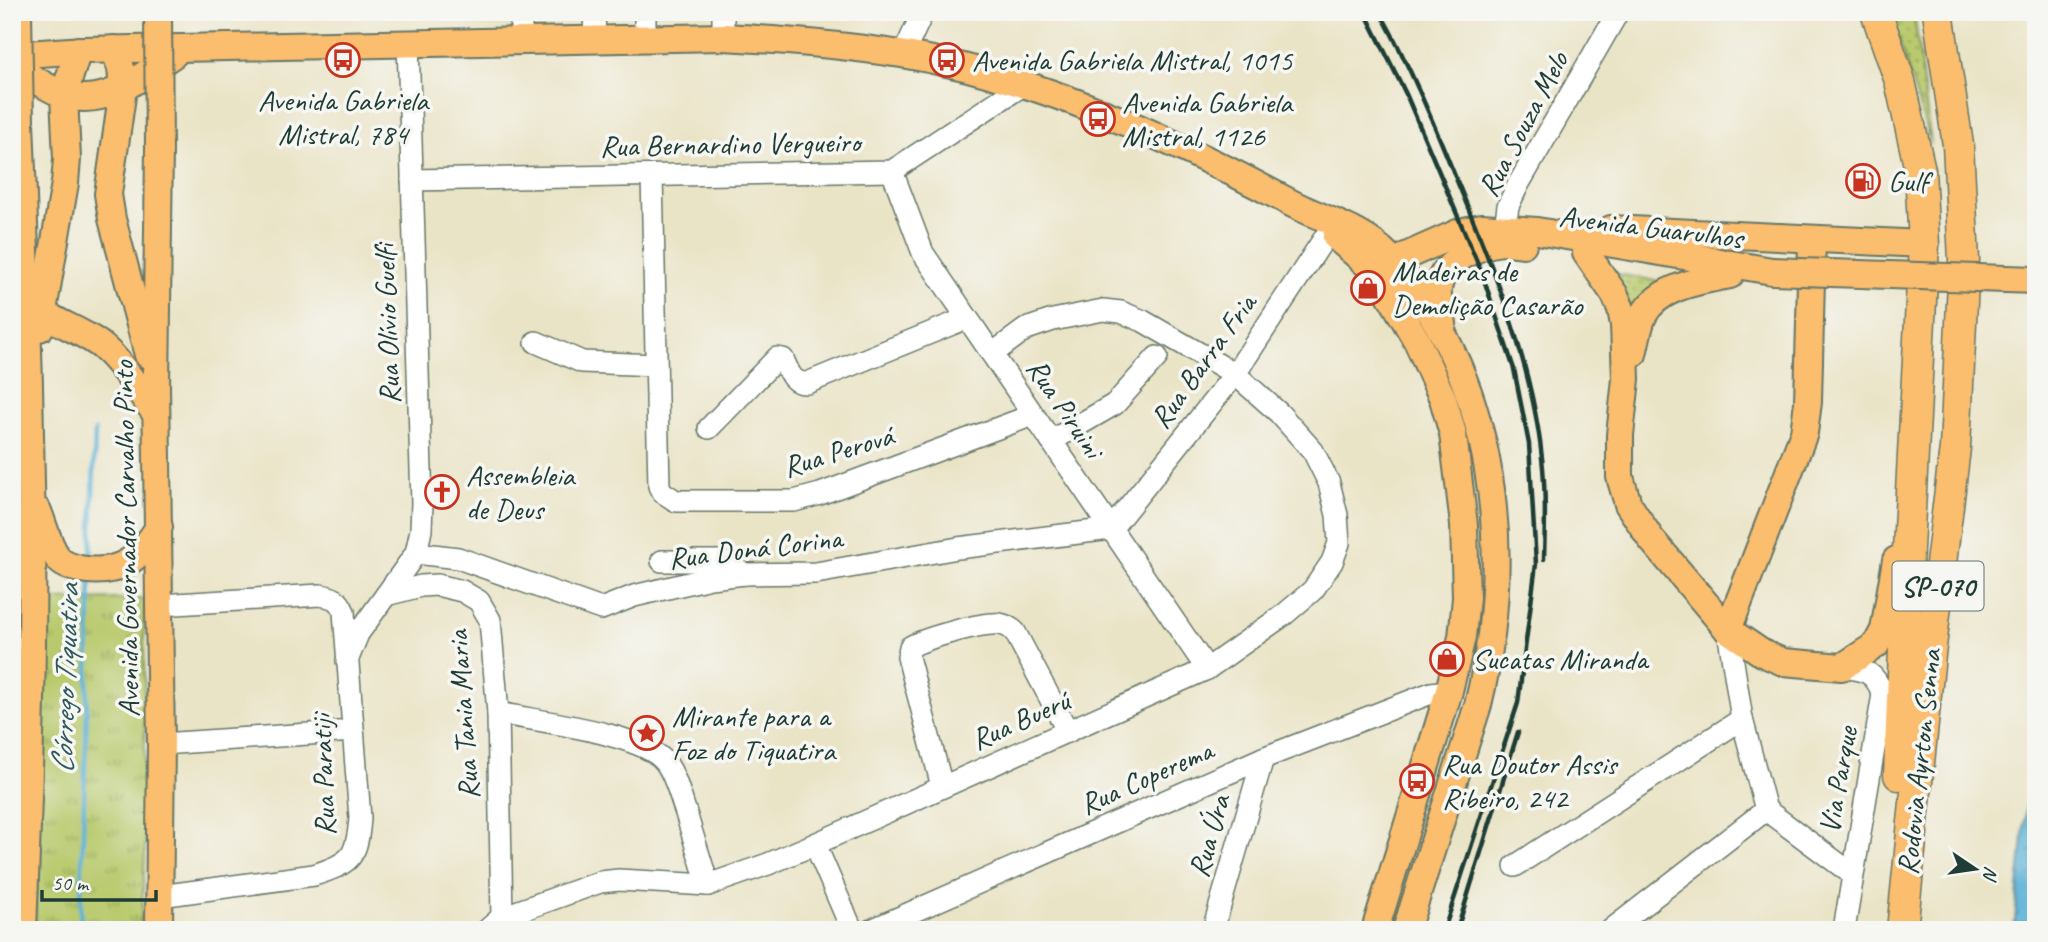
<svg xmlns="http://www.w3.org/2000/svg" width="2048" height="942" font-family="Caveat,sans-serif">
<defs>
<pattern id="grass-dots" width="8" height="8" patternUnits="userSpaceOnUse" patternTransform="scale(1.75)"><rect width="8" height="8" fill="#b9ca6e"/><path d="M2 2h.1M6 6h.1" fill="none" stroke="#96a55b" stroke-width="1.8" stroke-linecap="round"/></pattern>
<pattern id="park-tufts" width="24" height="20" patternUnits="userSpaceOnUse" patternTransform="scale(1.75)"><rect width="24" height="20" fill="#b9ca6e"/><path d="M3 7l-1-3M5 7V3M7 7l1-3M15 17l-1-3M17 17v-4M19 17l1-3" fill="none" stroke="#96a55b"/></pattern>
<pattern id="water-ripples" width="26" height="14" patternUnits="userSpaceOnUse" patternTransform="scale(1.75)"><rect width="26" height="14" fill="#5bb1d7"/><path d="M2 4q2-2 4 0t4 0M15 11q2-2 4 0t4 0" fill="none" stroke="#4b91af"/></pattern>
</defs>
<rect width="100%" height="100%" fill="#f6f6f2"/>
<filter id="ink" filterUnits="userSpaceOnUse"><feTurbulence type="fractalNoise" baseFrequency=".0143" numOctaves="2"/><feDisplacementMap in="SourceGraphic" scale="14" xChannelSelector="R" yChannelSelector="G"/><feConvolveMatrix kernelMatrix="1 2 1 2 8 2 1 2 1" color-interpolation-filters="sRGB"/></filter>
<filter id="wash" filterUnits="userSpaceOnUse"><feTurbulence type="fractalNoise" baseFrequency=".00686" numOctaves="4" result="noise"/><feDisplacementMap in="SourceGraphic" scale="28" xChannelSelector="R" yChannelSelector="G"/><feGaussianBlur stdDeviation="1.57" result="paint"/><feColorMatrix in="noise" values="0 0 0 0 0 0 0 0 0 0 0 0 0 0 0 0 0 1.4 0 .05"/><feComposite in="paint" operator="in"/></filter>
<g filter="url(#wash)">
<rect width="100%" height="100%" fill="#eae4c7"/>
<!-- grass -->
<g fill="url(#grass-dots)" stroke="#6c8451" stroke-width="2">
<path d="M 1887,12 L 1914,12 L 1931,145 L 1896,30 Z"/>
<path d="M 1611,273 L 1669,283 L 1633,312 Z"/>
</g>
<!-- park -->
<path fill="url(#park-tufts)" stroke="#6c8451" stroke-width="2" d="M 144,599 L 145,853 L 141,930 L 35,930 L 46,600 Z"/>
<!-- water -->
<path fill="url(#water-ripples)" stroke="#3d7786" stroke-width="2" d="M 2036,705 L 2036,930 L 2014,930 Z"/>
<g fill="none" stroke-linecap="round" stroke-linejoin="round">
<!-- stream -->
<g stroke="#5bb1d7" stroke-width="4.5">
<path d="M 91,562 L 95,431"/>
<path d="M 80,930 L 91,577"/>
</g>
</g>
</g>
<g filter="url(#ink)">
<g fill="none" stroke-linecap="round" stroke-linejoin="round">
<!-- minor casing -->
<g stroke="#667767" stroke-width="24">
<g id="minor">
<path d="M 521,12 L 521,39"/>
<path d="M 594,12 L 595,39"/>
<path d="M 645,12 L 645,37"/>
<path d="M 723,12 L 723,37"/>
<path d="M 903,55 L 923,12"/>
<path d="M 892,171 L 923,253 L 1207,669"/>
<path d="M 652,175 L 659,486 L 662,492 L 676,501 L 794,501 L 820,494 L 1033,415"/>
<path d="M 412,180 L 892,171 L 1023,85"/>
<path d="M 1505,228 L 1508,206 L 1518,185 L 1618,12"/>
<path d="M 536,342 L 582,362 L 656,365"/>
<path d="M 709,428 L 777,358 L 783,359 C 789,372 792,384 807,383 L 967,318"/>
<path d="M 1051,441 L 1115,404 L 1157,357"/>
<path d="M 1111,529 L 1235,374 L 1335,222"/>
<path d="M 416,553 L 458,558 L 601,609 L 634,596 L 710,578 L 745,574 L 816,573 L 958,548 L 1111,529"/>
<path d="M 662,561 L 720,561 L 728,564 L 745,574"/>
<path d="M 386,595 L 421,586 L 437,585 L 462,591 L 479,601 L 490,620 L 498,713 L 502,917"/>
<path d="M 1728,630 L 1742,719 L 1766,810 L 1852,874"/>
<path d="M 12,645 L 31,667"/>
<path d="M 347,661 L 358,634 L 416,553 L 421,530 L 422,503 L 408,42"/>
<path d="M 1842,667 C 1866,671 1873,670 1883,694 L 1844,930"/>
<path d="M 498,713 C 535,721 645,733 666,763 C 676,777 680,796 686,813 C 693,837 701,861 708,885"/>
<path d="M 161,744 L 353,731"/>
<path d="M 942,786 L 908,657 L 910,647 C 925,638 983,622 1000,624 C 1006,625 1011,628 1015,632 L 1068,732"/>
<path d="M 815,844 L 852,930"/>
<path d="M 1515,866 L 1742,719"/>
<path d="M 160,896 L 314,875 C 352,863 357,857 360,818 L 344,612 C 339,599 333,597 320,595 L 160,605"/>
<path d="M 487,930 L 502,917 L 600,882 L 619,880 L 708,885 L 768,864 L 815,844 L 1207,669 L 1285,614 L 1313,590 L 1332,562 L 1339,543 L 1337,515 L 1329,483 L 1313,451 L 1279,413 L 1235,374 L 1143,321 L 1121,312 L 1103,310 L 1053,320 L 1026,329 L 992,354"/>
<path d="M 871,930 L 1263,758 L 1431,693 L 1449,691"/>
<path d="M 1213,930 L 1263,758"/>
<path d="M 1611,930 L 1766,810"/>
</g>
</g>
<!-- major casing -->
<g stroke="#667767" stroke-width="30">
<g id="major">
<path d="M 114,49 L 121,68 L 123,89 L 108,194 L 112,219 L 148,355"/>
<path d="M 12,55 L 84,50 L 723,37 C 783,40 842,45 901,54 C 1036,76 1170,138 1289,202 C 1321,219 1363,229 1388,256 C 1497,376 1515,552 1478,705 L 1406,930"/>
<path d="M 12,66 C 29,75 47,89 65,95 C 107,108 142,76 174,54"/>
<path d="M 20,122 C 26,260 30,398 32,536 C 34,667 28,799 23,930"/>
<path d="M 1611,229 L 1924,244"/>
<path d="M 1336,237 L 1368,265 L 1380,278 L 1417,341 L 1443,399 L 1453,434 L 1464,525 L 1466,598 L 1462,637 L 1449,691 L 1375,930"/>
<path d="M 1586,253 L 1615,295 L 1621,309 L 1624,325 L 1626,379 L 1620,435 L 1620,477 L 1628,504 L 1651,539 L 1728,630 L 1762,653 L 1783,662 L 1842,667 L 1876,645 L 1884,630 L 1896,560"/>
<path d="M 1384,275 L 1406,256 L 1460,232 L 1482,227 L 1537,231 L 1772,271"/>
<path d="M 31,301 C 43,320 85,330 105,349 C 125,367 140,393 156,414"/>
<path d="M 1443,324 C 1441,313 1437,301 1438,290 C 1440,263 1477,245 1501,242 C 1508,242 1516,243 1523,244"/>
<path d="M 40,328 L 65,183 L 67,159 L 64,95 L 78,50"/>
<path d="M 1633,354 C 1636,342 1638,328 1643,316 C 1658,286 1700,281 1730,275"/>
<path d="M 38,511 C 44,526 48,544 57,557 C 62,565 71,567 80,569 C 120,576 139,559 159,527"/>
<path d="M 1728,630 L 1804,433 L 1808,402 L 1812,240"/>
<path d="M 159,930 L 161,744 L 156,388 L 159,148"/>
</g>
</g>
<!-- highway casing -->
<g stroke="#667767" stroke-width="33">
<g id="highway">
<path d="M 1876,12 L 1900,81 L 1920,170 L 1924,244 L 1908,549 L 1899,775"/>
<path d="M 1902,930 L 1930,655 L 1955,448 L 1964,260 L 1958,145 L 1938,12"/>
</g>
</g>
<!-- minor -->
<use href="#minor" stroke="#fff" stroke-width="21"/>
<!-- major -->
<use href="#major" stroke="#fbbd6e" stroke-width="26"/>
<!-- highway -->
<use href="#highway" stroke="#fbbd6e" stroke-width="30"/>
<!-- rail -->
<g stroke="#1f3d34" stroke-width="4.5">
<path d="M 1365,12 L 1406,94 L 1481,271 L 1514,369 L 1529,444 L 1536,564 L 1518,703 L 1444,930"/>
<path d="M 1380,12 C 1410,66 1434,124 1457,181 C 1494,270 1532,362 1542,458 C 1546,492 1545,526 1544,559"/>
<path d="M 1457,930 L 1518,732"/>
</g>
<!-- major-bridge casing -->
<g stroke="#667767" stroke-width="30" stroke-linecap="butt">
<g id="major-bridge">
<path d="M 18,12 L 20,122"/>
<path d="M 158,12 L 159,148"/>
<path d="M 1772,271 L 2036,280"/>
</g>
</g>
<!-- major-bridge -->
<use href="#major-bridge" stroke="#fbbd6e" stroke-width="26"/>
</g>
</g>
<!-- icons -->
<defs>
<g id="bus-ring" transform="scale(1.75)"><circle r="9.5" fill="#f6f6f2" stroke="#c8321e" stroke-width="1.5"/><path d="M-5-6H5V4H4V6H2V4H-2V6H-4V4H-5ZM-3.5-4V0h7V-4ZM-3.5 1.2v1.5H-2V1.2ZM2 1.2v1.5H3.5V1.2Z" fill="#c8321e"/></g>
<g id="fuel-ring" transform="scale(1.75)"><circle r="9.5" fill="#f6f6f2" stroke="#c8321e" stroke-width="1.5"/><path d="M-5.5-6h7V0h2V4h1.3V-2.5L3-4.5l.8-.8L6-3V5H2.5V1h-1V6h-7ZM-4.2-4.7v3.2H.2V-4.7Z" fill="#c8321e"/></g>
<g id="shop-ring" transform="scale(1.75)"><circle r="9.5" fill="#f6f6f2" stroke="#c8321e" stroke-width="1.5"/><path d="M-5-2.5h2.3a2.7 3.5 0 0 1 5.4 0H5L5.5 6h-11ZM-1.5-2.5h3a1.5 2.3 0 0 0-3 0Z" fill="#c8321e"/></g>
<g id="church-ring" transform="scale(1.75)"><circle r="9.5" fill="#f6f6f2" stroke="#c8321e" stroke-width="1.5"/><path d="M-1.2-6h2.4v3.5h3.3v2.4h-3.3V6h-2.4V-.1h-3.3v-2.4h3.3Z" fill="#c8321e"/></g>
<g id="sight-ring" transform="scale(1.75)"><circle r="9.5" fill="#f6f6f2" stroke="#c8321e" stroke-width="1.5"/><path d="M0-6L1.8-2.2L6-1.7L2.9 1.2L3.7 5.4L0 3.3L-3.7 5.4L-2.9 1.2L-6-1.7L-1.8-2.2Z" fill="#c8321e"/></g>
</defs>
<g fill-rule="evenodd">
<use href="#bus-ring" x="343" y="60"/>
<use href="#bus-ring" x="947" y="60"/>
<use href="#bus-ring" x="1098" y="119"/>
<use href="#fuel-ring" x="1863" y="181"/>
<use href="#shop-ring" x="1368" y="288"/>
<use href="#church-ring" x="442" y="492"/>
<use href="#shop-ring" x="1447" y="659"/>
<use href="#sight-ring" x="647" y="733"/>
<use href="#bus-ring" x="1417" y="781"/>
</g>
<g text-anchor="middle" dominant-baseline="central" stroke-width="7" stroke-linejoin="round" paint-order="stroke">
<!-- shield labels -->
<rect fill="#f6f6f2" stroke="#60746d" stroke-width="2" x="1892.5" y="561.5" width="91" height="49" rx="5"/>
<g font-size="28" font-weight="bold" fill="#1f3d34">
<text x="1938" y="586">SP-070</text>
</g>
<!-- poi labels -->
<g font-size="30" fill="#1f3d34" stroke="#f6f6f2" text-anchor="start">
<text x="972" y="60">Avenida Gabriela Mistral, 1015</text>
<text x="343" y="100" text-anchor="middle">Avenida Gabriela<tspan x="343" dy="34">Mistral, 784</tspan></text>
<text x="1122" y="102">Avenida Gabriela<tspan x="1122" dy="34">Mistral, 1126</tspan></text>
<text x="1888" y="181">Gulf</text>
<text x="1392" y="271">Madeiras de<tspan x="1392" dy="34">Demolição Casarão</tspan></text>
<text x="466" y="475">Assembleia<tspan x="466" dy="34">de Deus</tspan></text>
<text x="1472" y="659">Sucatas Miranda</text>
<text x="672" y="716">Mirante para a<tspan x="672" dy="34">Foz do Tiquatira</tspan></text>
<text x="1442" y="764">Rua Doutor Assis<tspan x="1442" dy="34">Ribeiro, 242</tspan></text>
</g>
<!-- street labels -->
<g font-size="30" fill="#1f3d34" stroke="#f6f6f2">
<text transform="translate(1523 124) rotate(-62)">Rua Souza Melo</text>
<text transform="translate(730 144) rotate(-1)">Rua Bernardino Vergueiro</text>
<text transform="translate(1651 227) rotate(7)">Avenida Guarulhos</text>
<text transform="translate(387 324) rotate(-92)">Rua Olívio Guelfi</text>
<text transform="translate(1203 361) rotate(-54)">Rua Barra Fria</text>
<text transform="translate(1065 408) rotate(56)">Rua Piruini</text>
<text transform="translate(838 451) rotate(-17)">Rua Perová</text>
<text transform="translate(126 539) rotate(-91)">Avenida Governador Carvalho Pinto</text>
<text transform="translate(755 548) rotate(-7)">Rua Doná Corina</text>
<text transform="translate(463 715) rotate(-94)">Rua Tania Maria</text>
<text transform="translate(1020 720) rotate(-24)">Rua Buerú</text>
<text transform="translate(1919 762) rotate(-84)">Rodovia Ayrton Senna</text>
<text transform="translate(323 775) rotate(-92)">Rua Paratiji</text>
<text transform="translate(1146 777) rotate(-24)">Rua Coperema</text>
<text transform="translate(1838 780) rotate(-80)">Via Parque</text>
<text transform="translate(1209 836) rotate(-74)">Rua Úra</text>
</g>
<!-- water labels -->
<g font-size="32" font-style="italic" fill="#2e5a5d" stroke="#f6f6f2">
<text transform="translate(65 679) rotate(-88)">Córrego Tiquatira</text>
</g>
</g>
<!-- margin -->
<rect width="2048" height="942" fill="none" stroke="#f6f6f2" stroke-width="42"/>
<!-- north arrow -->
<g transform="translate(1975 869) rotate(103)" stroke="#f6f6f2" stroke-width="5" paint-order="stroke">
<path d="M0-5L12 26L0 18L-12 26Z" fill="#1f3d34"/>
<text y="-10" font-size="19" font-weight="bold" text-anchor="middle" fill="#1f3d34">N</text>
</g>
<!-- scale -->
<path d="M42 890v10h114v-10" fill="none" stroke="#1f3d34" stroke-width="3.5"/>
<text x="52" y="890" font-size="21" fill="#1f3d34" stroke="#f6f6f2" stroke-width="5" paint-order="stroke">50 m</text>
</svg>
